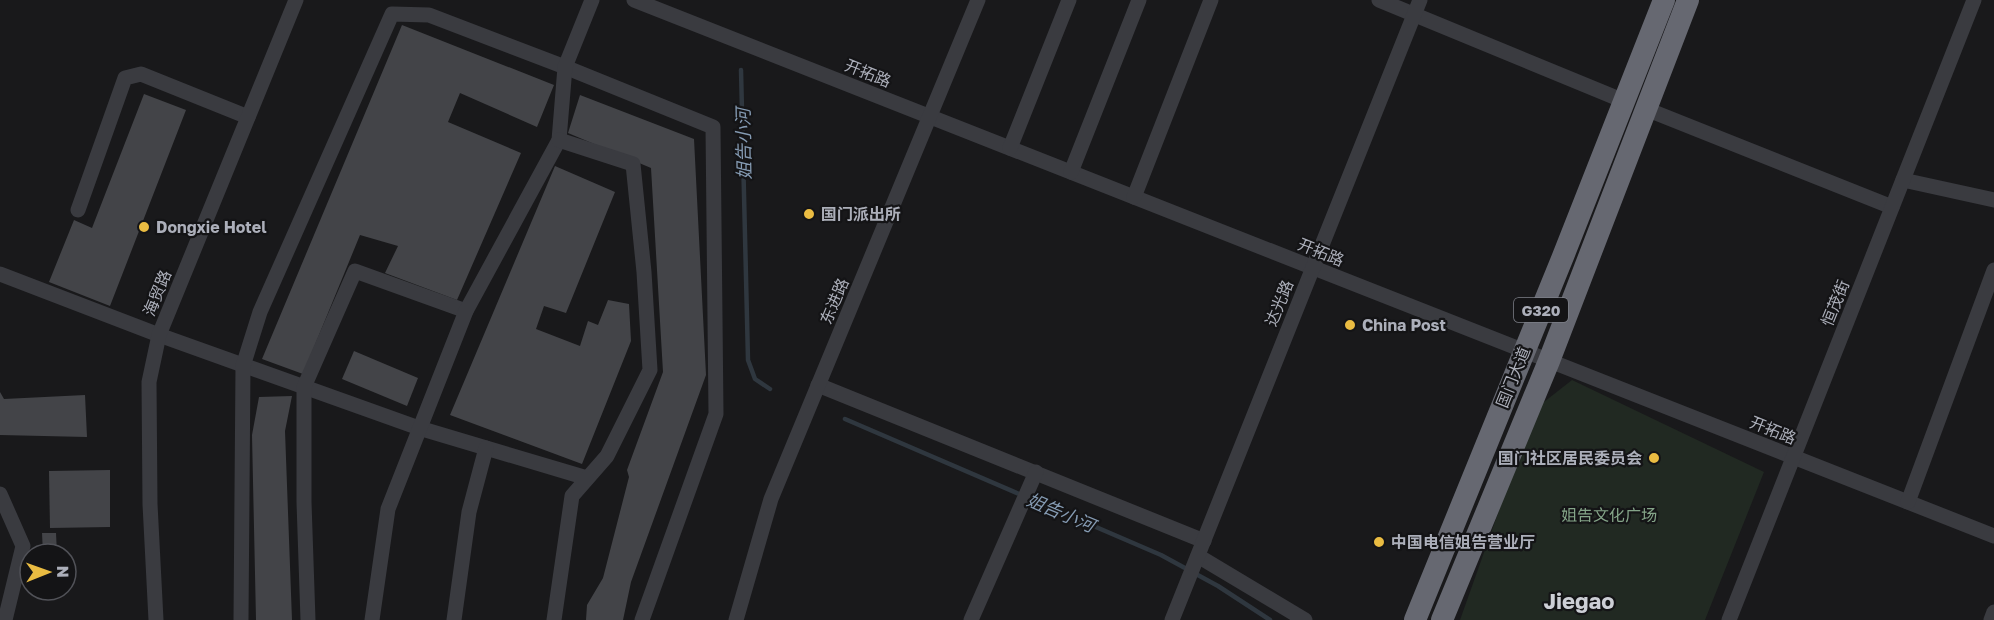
<svg xmlns="http://www.w3.org/2000/svg" width="1994" height="620" font-family="'Golos Text','Noto Sans SC',sans-serif">
<rect width="100%" height="100%" fill="#19191b"/>
<!-- green -->
<path fill="#212922" d="M 1572,380 L 1764,472 L 1705,620 L 1460,620 L 1535,409 Z"/>
<g fill="none" stroke-linecap="round" stroke-linejoin="round">
<!-- stream -->
<g stroke="#2f373f" stroke-width="4.5">
<path d="M 741,70 L 748,360 L 755,379 L 770,389"/>
<path d="M 845,419 L 1161,555 L 1218,586 L 1270,620"/>
</g>
</g>
<!-- building -->
<g fill="#434448">
<path d="M 402,25 L 554,85 L 537,127 L 460,93 L 448,122 L 521,153 L 457,300 L 385,273 L 398,246 L 360,235 L 303,374 L 262,359 Z"/>
<path d="M 144,94 L 186,110 L 110,306 L 49,282 L 74,220 L 92,228 Z"/>
<path d="M 580,95 L 694,139 L 706,375 L 631,582 L 623,620 L 586,620 L 587,605 L 603,578 L 629,477 L 627,470 L 663,372 L 651,168 L 568,133 Z"/>
<path d="M 555,166 L 615,192 L 566,313 L 544,306 L 536,329 L 580,346 L 588,321 L 598,325 L 608,300 L 629,304 L 631,341 L 582,464 L 450,415 Z"/>
<path d="M 354,351 L 418,378 L 407,406 L 342,379 Z"/>
<path d="M 0,392 L 4,399 L 85,395 L 87,437 L 0,435 Z"/>
<path d="M 292,396 L 285,431 L 292,620 L 256,620 L 252,435 L 259,397 Z"/>
<path d="M 110,470 L 110,527 L 50,528 L 49,471 Z"/>
<path d="M 42,533 L 56,533 L 57,554 L 43,554 Z"/>
</g>
<g fill="none" stroke-linecap="round" stroke-linejoin="round">
<!-- minor -->
<g stroke="#3a3b40" stroke-width="15">
<path d="M 634,0 L 1994,536"/>
<path d="M 1379,0 L 1624,101"/>
<path d="M 1646,109 L 1892,207"/>
<path d="M 1010,148 L 1069,0"/>
<path d="M 1071,172 L 1139,0"/>
<path d="M 1903,180 L 1994,200"/>
<path d="M 1134,197 L 1211,0"/>
<path d="M 78,210 L 125,78 L 141,74 L 248,117"/>
<path d="M 0,274 L 159,335 L 419,428 L 587,478"/>
<path d="M 818,385 L 1204,541"/>
<path d="M 0,494 L 23,546 L 5,620"/>
<path d="M 1908,502 L 1994,270"/>
<path d="M 1198,556 L 1305,620"/>
<path d="M 156,620 L 150,504 L 149,382 L 159,335 L 296,0"/>
<path d="M 241,620 L 243,366 L 260,312 L 392,14 L 429,15 L 565,67 L 713,127 L 716,414 L 642,620"/>
<path d="M 308,620 L 304,502 L 304,387 L 355,271 L 466,311"/>
<path d="M 372,620 L 388,509 L 466,311 L 559,140 L 565,67 L 592,0"/>
<path d="M 454,620 L 469,512 L 486,448"/>
<path d="M 554,620 L 572,496 L 607,456 L 650,370 L 644,272 L 633,164 L 559,140"/>
<path d="M 736,620 L 771,499 L 978,0"/>
<path d="M 971,620 L 1036,472"/>
<path d="M 1172,620 L 1420,0"/>
<path d="M 1729,620 L 1974,0"/>
<path d="M 1991,620 L 1994,612"/>
</g>
<!-- highway -->
<g stroke="#666871" stroke-width="22">
<path d="M 1415,620 L 1564,254 L 1664,0"/>
<path d="M 1442,620 L 1549,361 L 1688,0"/>
</g>
</g>
<!-- markers -->
<g fill="#eabc42" stroke="#141416" stroke-width="2">
<circle cx="809" cy="214" r="6"/>
<circle cx="144" cy="227" r="6"/>
<circle cx="1350" cy="325" r="6"/>
<circle cx="1654" cy="458" r="6"/>
<circle cx="1379" cy="542" r="6"/>
</g>
<g text-anchor="middle" dominant-baseline="central" stroke-width="4.5" stroke-linejoin="round" paint-order="stroke">
<!-- shield labels -->
<rect fill="#141416" stroke="#7e8089" stroke-width="1.5" x="1514" y="298" width="54" height="24" rx="4.5"/>
<g font-size="15" font-weight="bold" fill="#acafba">
<text x="1541" y="310">G320</text>
</g>
<!-- street labels -->
<g font-size="16" fill="#acafba" stroke="#141416">
<text transform="translate(868 73) rotate(22)">开拓路</text>
<text transform="translate(1321 252) rotate(22)">开拓路</text>
<text transform="translate(157 293) rotate(-68)">海贸路</text>
<text transform="translate(834 301) rotate(-67)">东进路</text>
<text transform="translate(1279 303) rotate(-68)">达光路</text>
<text transform="translate(1835 303) rotate(-68)">恒茂街</text>
<text transform="translate(1513 377) rotate(-68)">国门大道</text>
<text transform="translate(1773 430) rotate(22)">开拓路</text>
</g>
<!-- poi labels -->
<g font-size="16" font-weight="bold" fill="#acafba" stroke="#141416" text-anchor="start">
<text x="821" y="214">国门派出所</text>
<text x="156" y="227">Dongxie Hotel</text>
<text x="1362" y="325">China Post</text>
<text x="1642" y="458" text-anchor="end">国门社区居民委员会</text>
<text x="1391" y="542">中国电信姐告营业厅</text>
</g>
<!-- park labels -->
<g font-size="16" fill="#84a488" stroke="#141416">
<text x="1609" y="515">姐告文化广场</text>
</g>
<!-- water labels -->
<g font-size="18" font-style="italic" fill="#859bb3" stroke="#141416">
<text transform="translate(743 144) rotate(-91)">姐告小河</text>
<text transform="translate(1061 512) rotate(23)">姐告小河</text>
</g>
<!-- district labels -->
<g font-size="22" font-weight="bold" fill="#cdcfd6" stroke="#141416">
<text x="1579" y="600">Jiegao</text>
</g>
</g>
<!-- north arrow -->
<g transform="translate(48 572) rotate(89)"><circle r="28" fill="#141416" stroke="#515258" stroke-width="1.5"/>
<path d="M0-4.5L10 22L0 15L-10 22Z" fill="#eabc42"/>
<text y="-9" font-size="16" font-weight="bold" text-anchor="middle" fill="#acafba">N</text>
</g>
</svg>
